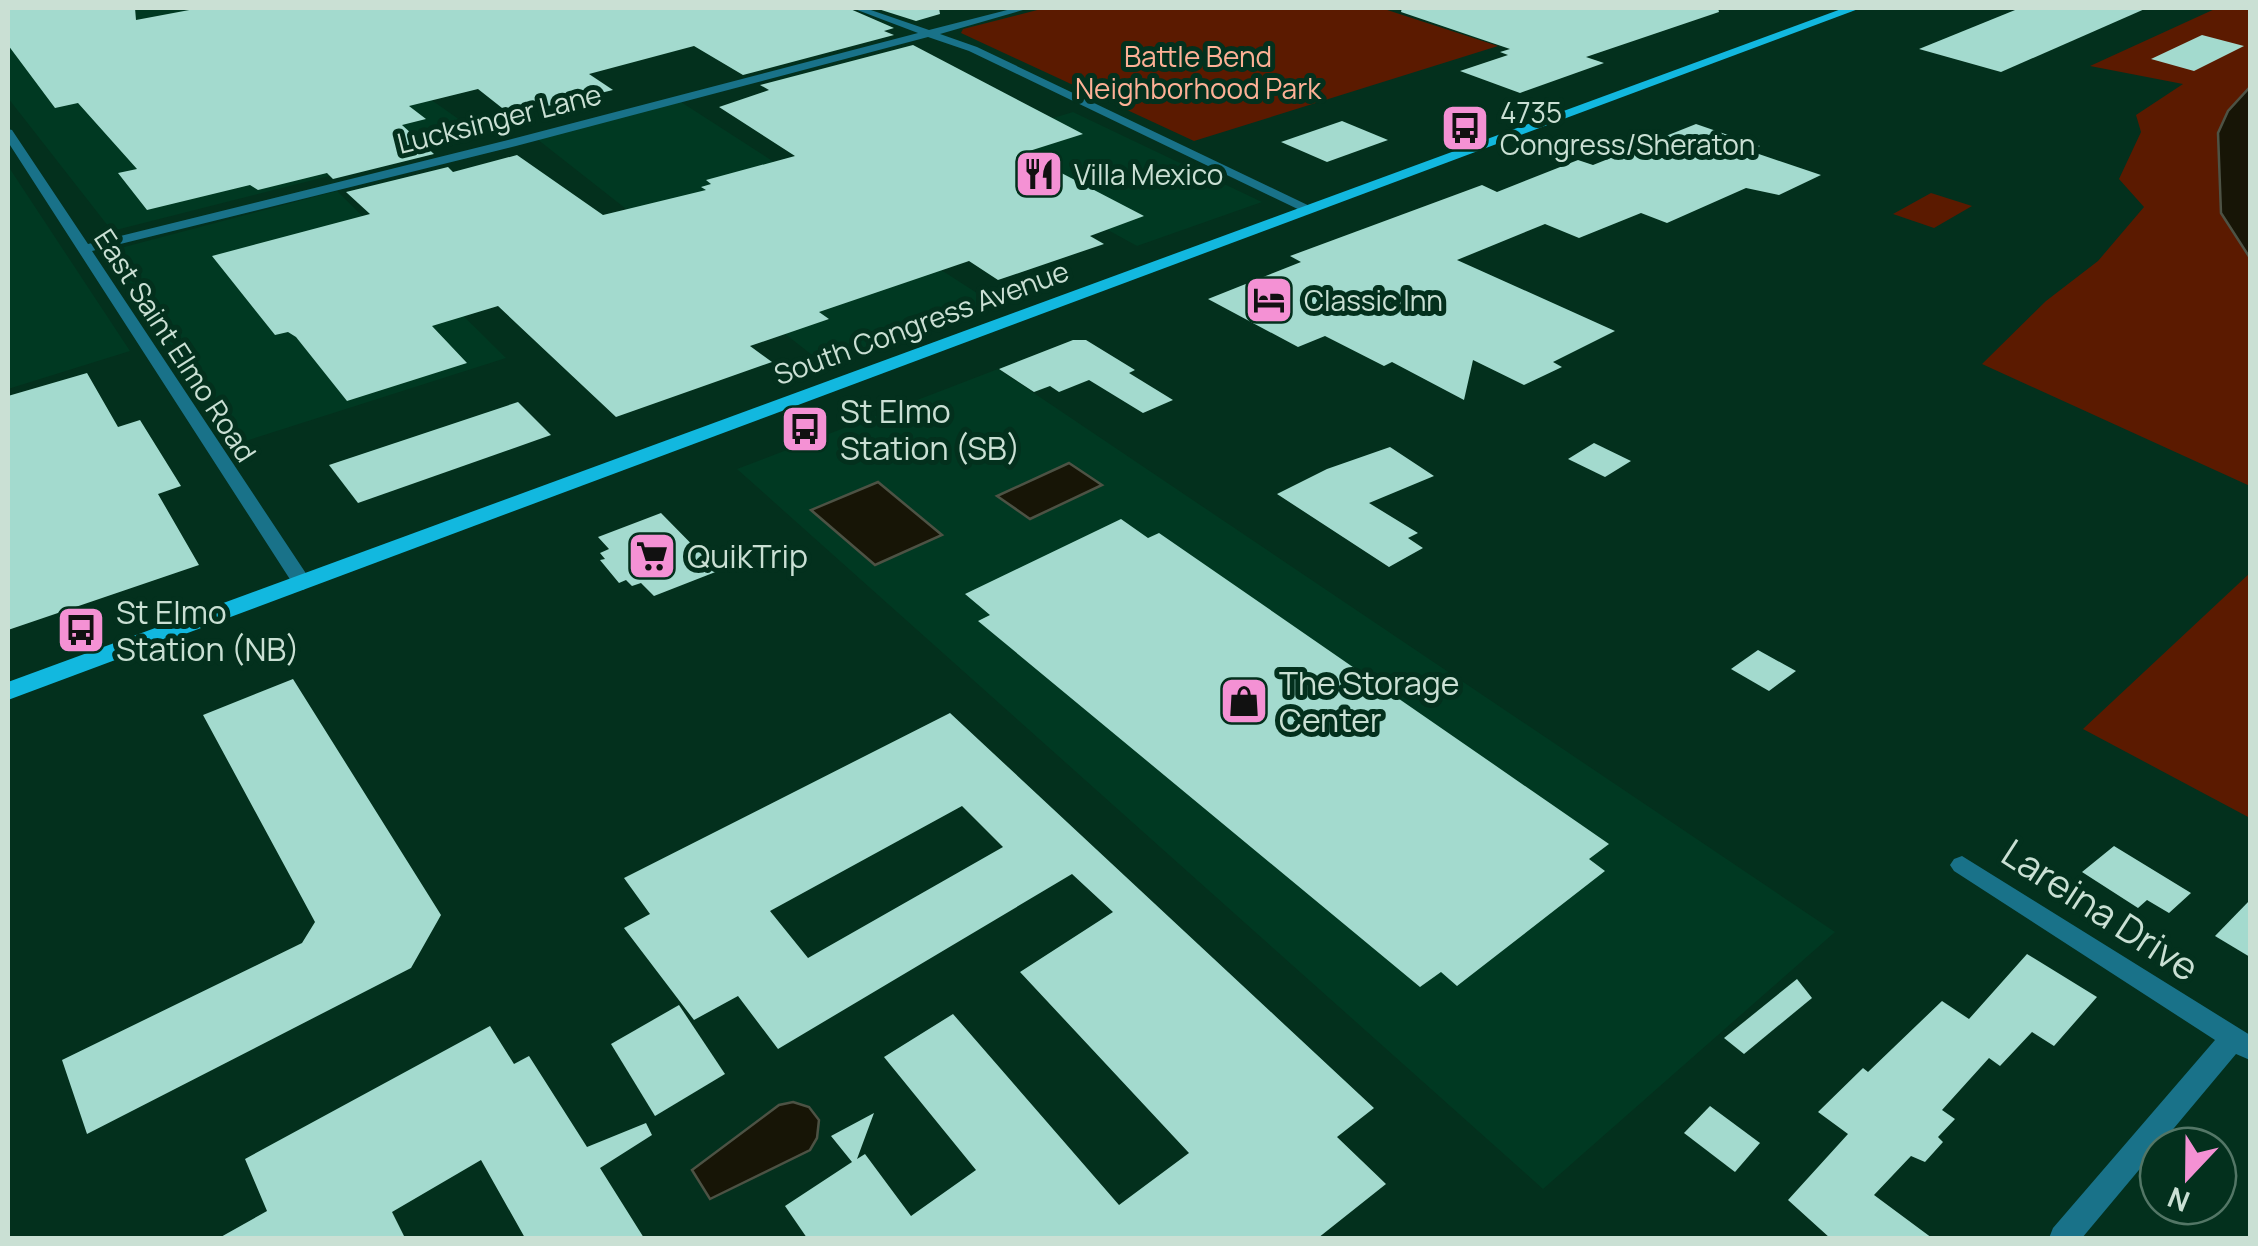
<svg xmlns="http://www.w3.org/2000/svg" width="2258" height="1246" font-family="Manrope,sans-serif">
<rect width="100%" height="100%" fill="#03301d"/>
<!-- built -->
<g fill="#003922">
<path d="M 8,8 L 301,8 L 484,137 L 112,231 L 8,98 Z"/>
<path d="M 681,102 L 997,306 L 826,366 L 537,139 Z"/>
<path d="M 1073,112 L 1262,202 L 1137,246 L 957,147 Z"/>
<path d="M 8,166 L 130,351 L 8,389 Z"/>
<path d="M 337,191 L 506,358 L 236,444 L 109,251 Z"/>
<path d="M 998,369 L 1835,932 L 1543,1189 L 737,469 Z"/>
</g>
<!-- green -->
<g fill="#5b1a00">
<path d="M 1045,8 L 1381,8 L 1498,46 L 1194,141 L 961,33 L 963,29 Z"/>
<path d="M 2217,8 L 2250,8 L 2250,486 L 1982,364 L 2046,301 L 2098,261 L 2144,207 L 2119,179 L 2141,132 L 2136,115 L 2183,84 L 2090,66 Z"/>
<path d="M 1931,193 L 1972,206 L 1934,228 L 1893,214 Z"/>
<path d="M 2250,573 L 2250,818 L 2083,729 Z"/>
</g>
<!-- water -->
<g fill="#171506" stroke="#4d5244" stroke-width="2.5">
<path d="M 2250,87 L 2250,258 L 2221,213 L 2218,133 L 2228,111 Z"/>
<path d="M 1069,463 L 1102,485 L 1030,519 L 997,496 Z"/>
<path d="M 878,482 L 942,535 L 875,565 L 811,510 Z"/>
<path d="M 793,1102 L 809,1107 L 819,1120 L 817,1138 L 810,1150 L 710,1199 L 692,1170 L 779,1105 Z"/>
</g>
<!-- building -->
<g fill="#a3dace" fill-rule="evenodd">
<path d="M 23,8 L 135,8 L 136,20 L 200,8 L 848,8 L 894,28 L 884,31 L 894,35 L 743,75 L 694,46 L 589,74 L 613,90 L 511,115 L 478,89 L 409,106 L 426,119 L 402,125 L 434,154 L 333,179 L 327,173 L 258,190 L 250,185 L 147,210 L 118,173 L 137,169 L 78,103 L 55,108 L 8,45 L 8,10 Z"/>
<path d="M 875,8 L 939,8 L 940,14 L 916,21 Z"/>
<path d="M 1402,8 L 1718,8 L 1719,12 L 1586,57 L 1604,63 L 1520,93 L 1460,71 L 1508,55 L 1500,52 L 1510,49 L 1401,12 Z"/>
<path d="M 2020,8 L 2147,8 L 2001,72 L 1919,49 Z"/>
<path d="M 2202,35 L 2244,46 L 2194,71 L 2151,59 Z"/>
<path d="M 913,45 L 1083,134 L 1023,153 L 1144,216 L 1090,236 L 1104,244 L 998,280 L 969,261 L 819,312 L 829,319 L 750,346 L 772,362 L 616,417 L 498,306 L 432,326 L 467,363 L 347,401 L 296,337 L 288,332 L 275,335 L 212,256 L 370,214 L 346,192 L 448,167 L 453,172 L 517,155 L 603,215 L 706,190 L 701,187 L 711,184 L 706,180 L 795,156 L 719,107 L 769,90 L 760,85 Z"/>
<path d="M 1342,121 L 1388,140 L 1327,162 L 1281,142 Z"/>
<path d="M 1696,124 L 1760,146 L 1750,151 L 1821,175 L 1779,195 L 1746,188 L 1667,223 L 1641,213 L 1579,238 L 1545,224 L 1457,260 L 1615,331 L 1553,362 L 1562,367 L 1524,385 L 1473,360 L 1464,400 L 1392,362 L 1384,366 L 1325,336 L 1298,347 L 1208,299 L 1301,262 L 1290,256 L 1482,185 L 1497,192 L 1578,160 L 1593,165 Z"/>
<path d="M 1073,340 L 1086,340 L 1135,370 L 1129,373 L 1173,400 L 1143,413 L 1089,380 L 1059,392 L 1050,386 L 1034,392 L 999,369 Z"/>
<path d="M 87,373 L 118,427 L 140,420 L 181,486 L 158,494 L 199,565 L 8,630 L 8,396 Z"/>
<path d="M 518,402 L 551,435 L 358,503 L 329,465 Z"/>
<path d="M 1594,443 L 1631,461 L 1605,477 L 1568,459 Z"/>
<path d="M 1390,447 L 1434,476 L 1369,503 L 1418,533 L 1408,538 L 1423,548 L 1389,567 L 1277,494 L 1327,469 Z"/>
<path d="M 661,513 L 718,571 L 654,596 L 641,583 L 632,586 L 626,580 L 619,583 L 600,560 L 605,559 L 600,553 L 609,549 L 598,537 Z"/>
<path d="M 1121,519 L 1148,538 L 1159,533 L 1609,844 L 1589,859 L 1605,871 L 1457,986 L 1441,972 L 1420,987 L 978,621 L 990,615 L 965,594 Z"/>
<path d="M 1758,650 L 1796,671 L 1769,691 L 1731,669 Z"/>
<path d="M 293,679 L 441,915 L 411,968 L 87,1134 L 62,1060 L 302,943 L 315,922 L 203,715 Z"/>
<path d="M 950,713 L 1374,1108 L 1337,1137 L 1386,1184 L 1318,1238 L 807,1238 L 785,1206 L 852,1162 L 831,1136 L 874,1113 L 857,1159 L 865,1154 L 911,1216 L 976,1170 L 884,1057 L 953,1014 L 1119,1205 L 1189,1153 L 1020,972 L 1113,912 L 1072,874 L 778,1049 L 738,996 L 694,1020 L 624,928 L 650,914 L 624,878 ZM 962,806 L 1003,847 L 808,958 L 770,911 Z"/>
<path d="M 2114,846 L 2191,893 L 2169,913 L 2147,900 L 2138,908 L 2082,872 Z"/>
<path d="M 2250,900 L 2250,957 L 2215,936 Z"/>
<path d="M 2027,954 L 2097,997 L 2054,1046 L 2032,1032 L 2000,1066 L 1989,1058 L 1942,1110 L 1955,1119 L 1938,1137 L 1943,1142 L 1925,1162 L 1911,1156 L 1874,1195 L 1932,1238 L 1830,1238 L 1788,1200 L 1848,1134 L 1818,1112 L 1863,1068 L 1868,1072 L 1942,1001 L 1969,1019 Z"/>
<path d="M 1797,979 L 1812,998 L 1744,1054 L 1724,1038 Z"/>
<path d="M 679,1005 L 725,1074 L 655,1116 L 611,1044 Z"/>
<path d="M 490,1026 L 514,1064 L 529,1056 L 587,1147 L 646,1123 L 652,1135 L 600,1168 L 644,1238 L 525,1238 L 481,1160 L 392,1212 L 405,1238 L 219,1238 L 267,1211 L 245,1159 Z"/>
<path d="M 1710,1106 L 1760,1143 L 1735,1172 L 1684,1133 Z"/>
</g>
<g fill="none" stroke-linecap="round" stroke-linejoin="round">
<!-- minor -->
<g fill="#197289" fill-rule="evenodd">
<path d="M 852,8 L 865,8 L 929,30 L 1015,8 L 1030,8 L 940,34 L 977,47 L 1318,210 L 1306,213 L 969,51 L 928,37 L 516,146 L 92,251 L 313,584 L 303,590 L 293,584 L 8,142 L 8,129 L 12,130 L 88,244 L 508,140 L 918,33 Z"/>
<path d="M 1962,856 L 2250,1035 L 2250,1060 L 2236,1054 L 2082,1238 L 2049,1238 L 2053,1228 L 2215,1040 L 1954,871 L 1950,865 L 1954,859 Z"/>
</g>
<!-- primary -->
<path fill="#12b8df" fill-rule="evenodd" d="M 1844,8 L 1861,8 L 8,700 L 8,682 Z"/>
</g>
<!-- icons -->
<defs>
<g id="bus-square" transform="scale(2.5)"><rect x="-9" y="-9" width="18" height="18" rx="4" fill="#f491d4" stroke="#03301d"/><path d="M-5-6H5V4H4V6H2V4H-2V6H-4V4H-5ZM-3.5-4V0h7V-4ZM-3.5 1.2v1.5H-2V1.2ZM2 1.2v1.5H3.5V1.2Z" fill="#111"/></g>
<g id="restaurant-square" transform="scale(2.5)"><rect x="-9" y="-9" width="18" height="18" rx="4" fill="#f491d4" stroke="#03301d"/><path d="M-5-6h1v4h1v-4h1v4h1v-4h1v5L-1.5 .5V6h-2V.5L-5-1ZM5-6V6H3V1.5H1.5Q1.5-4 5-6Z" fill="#111"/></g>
<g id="hotel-square" transform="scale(2.5)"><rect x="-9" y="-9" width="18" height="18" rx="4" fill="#f491d4" stroke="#03301d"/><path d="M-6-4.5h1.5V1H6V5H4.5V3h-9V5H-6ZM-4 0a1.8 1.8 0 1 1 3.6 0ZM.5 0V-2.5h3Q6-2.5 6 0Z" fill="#111"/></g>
<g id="supermarket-square" transform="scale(2.5)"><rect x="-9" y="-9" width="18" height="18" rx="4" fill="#f491d4" stroke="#03301d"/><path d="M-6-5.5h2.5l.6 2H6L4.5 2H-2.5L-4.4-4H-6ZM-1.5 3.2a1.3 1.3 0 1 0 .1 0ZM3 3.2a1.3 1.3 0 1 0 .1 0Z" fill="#111"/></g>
<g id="shop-square" transform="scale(2.5)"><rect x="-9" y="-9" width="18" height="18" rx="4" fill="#f491d4" stroke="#03301d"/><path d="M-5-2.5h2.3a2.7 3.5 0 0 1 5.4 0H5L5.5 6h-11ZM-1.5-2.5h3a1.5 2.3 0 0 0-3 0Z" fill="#111"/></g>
</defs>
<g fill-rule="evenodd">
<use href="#bus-square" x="1465" y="128"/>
<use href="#restaurant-square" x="1039" y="174"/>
<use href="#hotel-square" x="1269" y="300"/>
<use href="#bus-square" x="805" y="429"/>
<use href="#supermarket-square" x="652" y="556"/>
<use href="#bus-square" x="81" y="630"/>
<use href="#shop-square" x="1244" y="701"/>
</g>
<g text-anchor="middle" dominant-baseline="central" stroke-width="10" stroke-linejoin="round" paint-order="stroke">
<!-- far-park labels -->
<g font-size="28" fill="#fdb196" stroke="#03301d">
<text x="1198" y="56">Battle Bend<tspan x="1198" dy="32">Neighborhood Park</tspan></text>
</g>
<!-- far-poi labels -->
<g font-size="28" fill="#cae0d4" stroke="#03301d" text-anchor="start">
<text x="1500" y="112">4735<tspan x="1500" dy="32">Congress/Sheraton</tspan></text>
<text x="1074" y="174">Villa Mexico</text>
<text x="1304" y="300">Classic Inn</text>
</g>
<!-- far-street labels -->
<g font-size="28" fill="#cae0d4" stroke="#03301d">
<text transform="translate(499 118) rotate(-14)">Lucksinger Lane</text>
<text transform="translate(921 322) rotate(-20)">South Congress Avenue</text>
<text transform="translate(176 345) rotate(57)">East Saint Elmo Road</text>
</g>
<!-- poi labels -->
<g font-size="32" fill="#cae0d4" stroke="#03301d" text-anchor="start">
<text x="840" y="411">St Elmo<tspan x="840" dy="37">Station (SB)</tspan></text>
<text x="687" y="556">QuikTrip</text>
<text x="116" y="612">St Elmo<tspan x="116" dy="37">Station (NB)</tspan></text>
<text x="1279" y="683">The Storage<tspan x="1279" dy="37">Center</tspan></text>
</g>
<!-- near-street labels -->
<g font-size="38" fill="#cae0d4" stroke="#03301d">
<text transform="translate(2101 909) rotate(33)">Lareina Drive</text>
</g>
</g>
<!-- border -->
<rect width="2258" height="1246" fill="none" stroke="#cae0d4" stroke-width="20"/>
<!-- north arrow -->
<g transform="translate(2188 1176) rotate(202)"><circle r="48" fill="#03301d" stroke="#537666" stroke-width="2.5"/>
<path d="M0-8L18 38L0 25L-18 38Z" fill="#f491d4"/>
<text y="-15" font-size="28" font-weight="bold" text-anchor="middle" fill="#cae0d4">N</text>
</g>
</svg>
